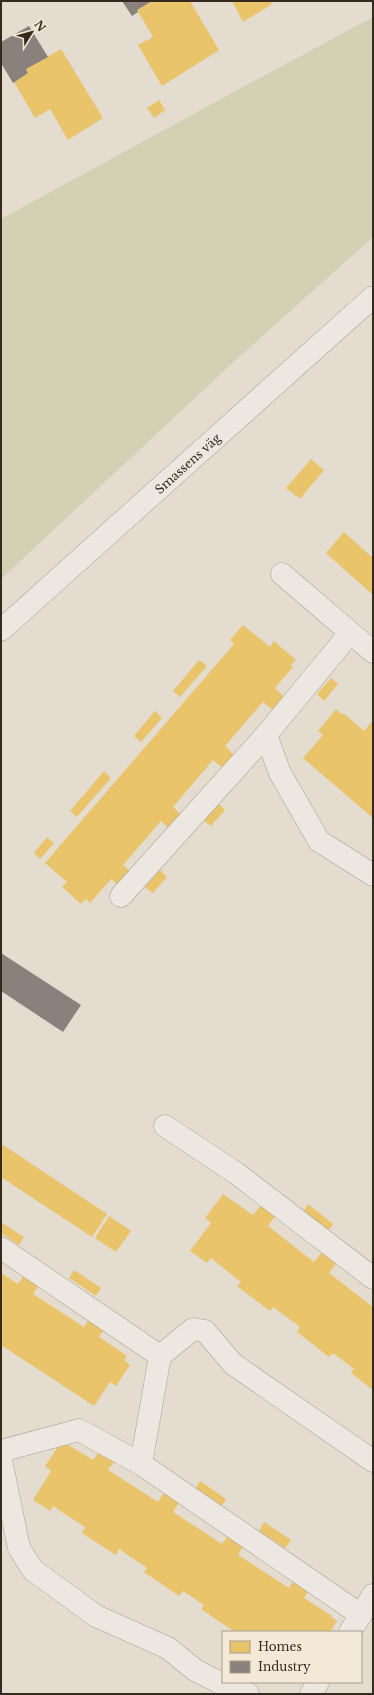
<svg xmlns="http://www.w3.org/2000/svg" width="374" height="1695" font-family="'Libre Baskerville',serif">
<rect width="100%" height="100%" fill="#e3dccf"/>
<!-- green -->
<path fill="#d2d1b3" d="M 373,17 L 373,237 L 240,356 L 1,579 L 1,219 L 221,99 Z"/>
<!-- homes -->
<g fill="#e9c46a">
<path d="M 152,1 L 190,1 L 219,50 L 162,86 L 138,45 L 153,37 L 137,10 Z"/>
<path d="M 232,1 L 270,1 L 272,4 L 243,22 Z"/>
<path d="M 61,49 L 103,118 L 68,140 L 50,109 L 35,118 L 14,82 L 28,73 L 26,69 Z"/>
<path d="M 159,100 L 165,110 L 154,118 L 147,108 Z"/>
<path d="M 311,459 L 324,470 L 300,499 L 286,488 Z"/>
<path d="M 344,532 L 373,558 L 373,595 L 326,553 Z"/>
<path d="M 243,625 L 270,647 L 274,641 L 296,660 L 291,665 L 293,667 L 275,688 L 285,698 L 274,711 L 263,702 L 225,746 L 235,756 L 224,769 L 213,760 L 173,807 L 183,816 L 171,830 L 161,821 L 123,865 L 133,874 L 121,888 L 111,879 L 90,903 L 86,899 L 81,904 L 62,887 L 67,882 L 45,863 L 234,644 L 230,640 Z"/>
<path d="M 199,660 L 207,666 L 180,697 L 173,691 Z"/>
<path d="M 331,678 L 338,684 L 324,701 L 317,694 Z"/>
<path d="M 336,709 L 342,714 L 343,713 L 364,731 L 373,720 L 373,818 L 303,758 L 323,735 L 318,731 Z"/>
<path d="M 155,711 L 162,718 L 141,742 L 134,736 Z"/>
<path d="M 104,771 L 111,778 L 77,817 L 70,811 Z"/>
<path d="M 218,803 L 225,810 L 211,826 L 203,820 Z"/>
<path d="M 47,837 L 54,843 L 40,859 L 34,853 Z"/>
<path d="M 160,870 L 167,877 L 153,893 L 145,887 Z"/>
<path d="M 3,1145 L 107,1214 L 92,1237 L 1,1177 L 1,1148 Z"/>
<path d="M 223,1194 L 253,1215 L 262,1204 L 276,1215 L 268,1226 L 314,1262 L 323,1251 L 337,1262 L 329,1273 L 373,1307 L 373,1390 L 351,1373 L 354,1369 L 333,1353 L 329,1357 L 297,1332 L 300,1327 L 273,1307 L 270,1311 L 237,1286 L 241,1282 L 211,1258 L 207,1263 L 190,1251 L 211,1223 L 205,1218 Z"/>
<path d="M 308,1204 L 333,1224 L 328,1231 L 303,1212 Z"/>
<path d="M 109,1216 L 131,1231 L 116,1252 L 95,1238 Z"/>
<path d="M 1,1222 L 24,1237 L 19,1245 L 1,1233 Z"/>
<path d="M 74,1270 L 101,1288 L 96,1296 L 69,1278 Z"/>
<path d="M 26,1272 L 41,1282 L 33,1294 L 84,1327 L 91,1316 L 107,1325 L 99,1337 L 127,1356 L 124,1360 L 130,1365 L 116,1386 L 110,1382 L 94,1406 L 1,1345 L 1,1273 L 18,1284 Z"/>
<path d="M 62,1441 L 93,1460 L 101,1449 L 116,1459 L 108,1470 L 158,1502 L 165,1491 L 180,1501 L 173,1512 L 222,1544 L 230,1533 L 245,1543 L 238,1555 L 289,1588 L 296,1576 L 312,1586 L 304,1598 L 332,1616 L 331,1617 L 337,1621 L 330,1632 L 235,1632 L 201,1609 L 204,1605 L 183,1591 L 179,1596 L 144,1572 L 147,1568 L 119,1549 L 116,1555 L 82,1533 L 85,1527 L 53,1506 L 50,1511 L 33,1500 L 51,1471 L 45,1466 Z"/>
<path d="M 200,1481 L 226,1499 L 221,1507 L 195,1489 Z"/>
<path d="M 264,1522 L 291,1540 L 285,1548 L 259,1531 Z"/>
</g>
<!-- industry -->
<g fill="#8a817c">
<path d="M 122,1 L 152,1 L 137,10 L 138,12 L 132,16 Z"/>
<path d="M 29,26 L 48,57 L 26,69 L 28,73 L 13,83 L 1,63 L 1,42 Z"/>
<path d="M 1,953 L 81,1005 L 63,1032 L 1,991 Z"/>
</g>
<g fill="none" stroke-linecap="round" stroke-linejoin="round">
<!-- minor casing -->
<g stroke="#a8a198" stroke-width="23">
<g id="minor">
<path d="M 282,574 L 373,652"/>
<path id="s1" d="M 1,630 L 373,297"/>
<path d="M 350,633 L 266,735 L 280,773 L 319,841 L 373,875"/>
<path d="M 121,896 L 266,735"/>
<path d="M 165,1126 L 236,1173 L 373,1278"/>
<path d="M 1,1248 L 160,1356"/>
<path d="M 1,1451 L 79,1430 L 141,1464"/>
<path d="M 1,1460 L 19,1548 L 33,1570 L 96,1616 L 168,1648 L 195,1670 L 240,1693 L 248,1694"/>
<path d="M 361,1615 L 141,1464 L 160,1356 L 193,1329 L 205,1331 L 233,1364 L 373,1461"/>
<path d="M 350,1632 L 373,1595"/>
<path d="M 311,1694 L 318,1682"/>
</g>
</g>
<!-- minor -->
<use href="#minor" stroke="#ece7e0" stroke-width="22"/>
</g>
<g text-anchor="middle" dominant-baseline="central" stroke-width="4" stroke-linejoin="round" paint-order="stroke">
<!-- street labels -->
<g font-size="12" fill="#362a20" stroke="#f3e9d6">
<text stroke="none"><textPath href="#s1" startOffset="250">Smassens väg</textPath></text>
</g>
</g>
<!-- border -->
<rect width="374" height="1695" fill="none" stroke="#362a20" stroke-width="4"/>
<!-- legend -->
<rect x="222" y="1631" width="140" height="52" fill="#f3e9d6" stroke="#a79d8d"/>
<rect x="230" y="1641" width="20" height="12" fill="#e9c46a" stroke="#a79d8d"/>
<text x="258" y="1651" font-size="12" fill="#362a20">Homes</text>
<rect x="230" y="1661" width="20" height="12" fill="#8a817c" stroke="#a79d8d"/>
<text x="258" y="1671" font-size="12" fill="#362a20">Industry</text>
<!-- north arrow -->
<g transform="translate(32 32) rotate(53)" stroke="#f3e9d6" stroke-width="3" paint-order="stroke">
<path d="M0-3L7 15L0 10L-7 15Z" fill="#362a20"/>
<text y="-6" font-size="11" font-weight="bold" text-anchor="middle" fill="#362a20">N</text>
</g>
</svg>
